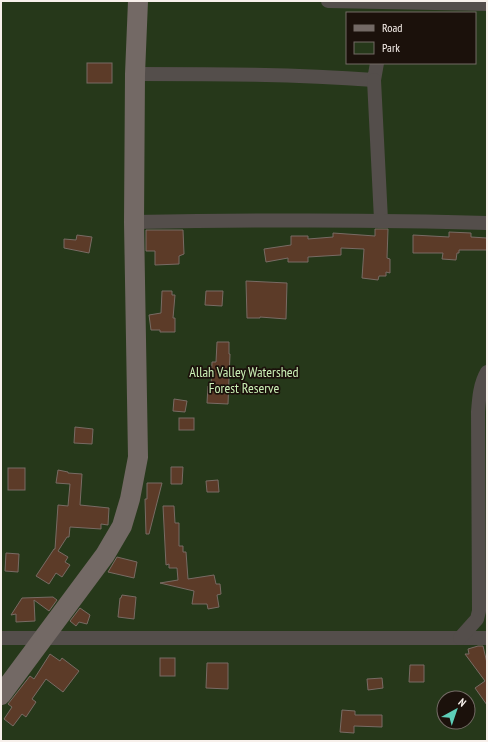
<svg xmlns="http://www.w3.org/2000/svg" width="488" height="742" font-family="'PT Sans Narrow',sans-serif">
<rect width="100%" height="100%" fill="#251a14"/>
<!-- green -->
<path fill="#26381a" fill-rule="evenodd" d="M 1,1 L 487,1 L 487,741 L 1,741 ZM 347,13 L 475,13 L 475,63 L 347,63 ZM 444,698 L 468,698 L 468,722 L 444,722 Z"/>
<!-- building -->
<g fill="#5c3b28" stroke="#786b64">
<rect x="87" y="63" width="25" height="20"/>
<path d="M 375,229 L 388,229 L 387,258 L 390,259 L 390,273 L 386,272 L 386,276 L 379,276 L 378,280 L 362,278 L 364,249 L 341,248 L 341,255 L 308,257 L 308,262 L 288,262 L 288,258 L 266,262 L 264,249 L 291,245 L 291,236 L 308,236 L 308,239 L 333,237 L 333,233 L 375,236 Z"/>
<path d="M 146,230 L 183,230 L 184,254 L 179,256 L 179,264 L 155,265 L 155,251 L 146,251 Z"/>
<path d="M 449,232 L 471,233 L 471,237 L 487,238 L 487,250 L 459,250 L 459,253 L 457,253 L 456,260 L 442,259 L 443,253 L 413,253 L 413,235 L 449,237 Z"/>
<path d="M 77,235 L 92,237 L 89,253 L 64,248 L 64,239 L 76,240 Z"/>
<path d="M 246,281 L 287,283 L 286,319 L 260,317 L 260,318 L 247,318 Z"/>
<path d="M 162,291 L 172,291 L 172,295 L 175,295 L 173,318 L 175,318 L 175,332 L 160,332 L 160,330 L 151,330 L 149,315 L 161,313 Z"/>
<path d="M 206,291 L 223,291 L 222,306 L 205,305 Z"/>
<path d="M 217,342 L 229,342 L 229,354 L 230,354 L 228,404 L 207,403 L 208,386 L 211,386 L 212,362 L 216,362 Z"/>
<path d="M 174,399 L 187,401 L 185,412 L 173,411 Z"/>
<rect x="179" y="418" width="15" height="12"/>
<path d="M 75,427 L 93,429 L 92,444 L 74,443 Z"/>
<path d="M 171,467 L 183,467 L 182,484 L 171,484 Z"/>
<rect x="8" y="468" width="17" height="22"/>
<path d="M 58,470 L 68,472 L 68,473 L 82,474 L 80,505 L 109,508 L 108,525 L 101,524 L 101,529 L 70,527 L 69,537 L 67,537 L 58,551 L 68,557 L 65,562 L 70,565 L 62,577 L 56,573 L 49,584 L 36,576 L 54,549 L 55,549 L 58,505 L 68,506 L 70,484 L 56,483 Z"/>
<path d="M 218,480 L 219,492 L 207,492 L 206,481 Z"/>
<path d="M 147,483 L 162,483 L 149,534 L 146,534 L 145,499 L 147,499 Z"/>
<path d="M 163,506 L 174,506 L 175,523 L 179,523 L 179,546 L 183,546 L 183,552 L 186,552 L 188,579 L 214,575 L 216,584 L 220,584 L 221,594 L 217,595 L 219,607 L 208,609 L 207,604 L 192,604 L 194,591 L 160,583 L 178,580 L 177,568 L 169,568 L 169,564 L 166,565 Z"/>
<path d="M 6,553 L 19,554 L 18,572 L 5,571 Z"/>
<path d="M 117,557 L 137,562 L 134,578 L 108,572 Z"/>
<path d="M 122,595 L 136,597 L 134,619 L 118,617 L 120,598 L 121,598 Z"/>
<path d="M 53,597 L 57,600 L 49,611 L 34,600 L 35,621 L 16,622 L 16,614 L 11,615 L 22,598 Z"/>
<path d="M 80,608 L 90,615 L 87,624 L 79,622 L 76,626 L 70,621 Z"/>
<path d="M 478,646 L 483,646 L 487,663 L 487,705 L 475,688 L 485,681 L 465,654 L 469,654 L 468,649 Z"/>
<path d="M 50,654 L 60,661 L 62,658 L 79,671 L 63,692 L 46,679 L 32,699 L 36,702 L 26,717 L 22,714 L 13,726 L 4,719 L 12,707 L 8,704 L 30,676 L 34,679 Z"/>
<rect x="160" y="658" width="15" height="18"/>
<path d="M 207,663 L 228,663 L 228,689 L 206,688 Z"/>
<path d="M 410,665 L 424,665 L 424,682 L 409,682 Z"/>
<path d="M 382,678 L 383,688 L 368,690 L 367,679 Z"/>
<path d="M 342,710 L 355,711 L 355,715 L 382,715 L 382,727 L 354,726 L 354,733 L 340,732 Z"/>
</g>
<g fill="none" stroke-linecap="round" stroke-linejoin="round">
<!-- street -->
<g stroke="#544e4b" stroke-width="14">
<path d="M 328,1 L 487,4"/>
<path d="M 135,74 C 215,74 295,74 374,80 L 377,63"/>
<path d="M 374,80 L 381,220"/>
<path d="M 134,222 C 252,220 369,219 487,223"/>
<path d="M 1,638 L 487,638"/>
<path d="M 460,638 L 477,619 L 479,611 L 478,412 C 479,398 480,384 487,372"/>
</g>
<!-- secondary -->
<path stroke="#736965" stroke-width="20" d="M 1,695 L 105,555 L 122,526 L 130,499 L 138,457 L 134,222 L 135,74 L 138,1"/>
</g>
<g text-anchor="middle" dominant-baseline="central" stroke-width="3.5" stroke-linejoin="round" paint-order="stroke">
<!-- park labels -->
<g font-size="14" fill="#cbf0b6" stroke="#1b110b">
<text x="244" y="372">Allah Valley Watershed<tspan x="244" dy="16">Forest Reserve</tspan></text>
</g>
</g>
<!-- border -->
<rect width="488" height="742" fill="none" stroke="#f7f0eb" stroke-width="4"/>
<!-- legend -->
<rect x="346" y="12" width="130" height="52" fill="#1b110b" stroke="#736a65"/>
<rect x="354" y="25" width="20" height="6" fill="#736965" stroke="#736a65"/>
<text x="382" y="32" font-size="12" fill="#f7f0eb">Road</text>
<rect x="354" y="42" width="20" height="12" fill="#26381a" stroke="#736a65"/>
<text x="382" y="52" font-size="12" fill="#f7f0eb">Park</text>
<!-- north arrow -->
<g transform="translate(456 710) rotate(40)"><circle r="19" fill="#1b110b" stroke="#736a65"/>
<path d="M0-3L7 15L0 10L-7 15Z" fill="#5eceb8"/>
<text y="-6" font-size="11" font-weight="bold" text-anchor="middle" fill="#f7f0eb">N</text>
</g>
</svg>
